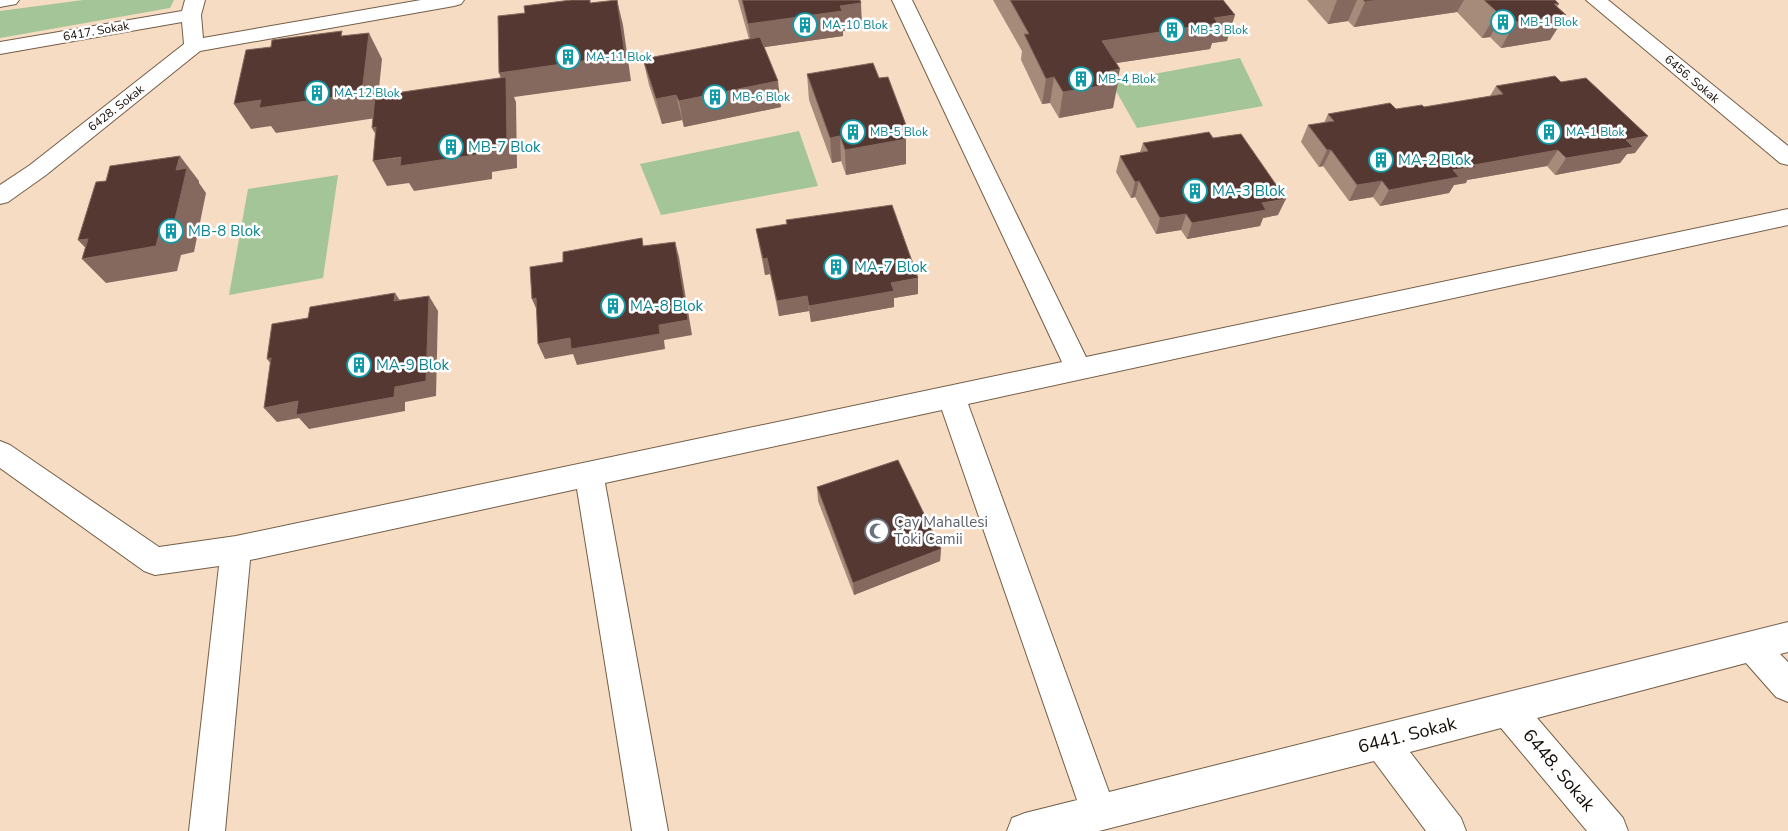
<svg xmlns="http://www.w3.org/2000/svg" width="1788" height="831" font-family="'Nunito Sans',sans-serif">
<rect width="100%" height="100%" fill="#f5dcc2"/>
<!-- green -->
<g fill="#a3c598">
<path d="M 83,0 L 174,0 L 170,8 L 0,38 L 0,11 Z"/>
<path d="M 1240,58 L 1263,106 L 1137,128 L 1111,82 Z"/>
<path d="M 799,131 L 818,186 L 661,215 L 640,164 Z"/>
<path d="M 338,175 L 323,278 L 229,295 L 248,189 Z"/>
</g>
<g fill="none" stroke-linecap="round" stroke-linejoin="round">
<!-- street casing -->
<g stroke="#745e48" stroke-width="2">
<g id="street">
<path d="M 0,0 L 19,0 L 16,4 L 0,7 Z"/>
<path d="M 185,0 L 205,0 L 201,15 L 203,38 L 421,0 L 464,0 L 461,4 L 454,6 L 200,51 L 46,175 L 8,202 L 0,204 L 0,185 L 30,165 L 184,44 L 182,22 L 0,54 L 0,42 L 182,11 Z"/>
<path d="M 892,0 L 912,0 L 1086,357 L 1788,209 L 1788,225 L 968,404 L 1109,792 L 1788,622 L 1788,652 L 1780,654 L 1788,662 L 1788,702 L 1776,697 L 1746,663 L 1537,718 L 1623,818 L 1628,831 L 1587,831 L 1501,728 L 1410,752 L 1461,818 L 1466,831 L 1426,831 L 1374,761 L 1099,831 L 1007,831 L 1012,818 L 1025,813 L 1077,800 L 942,410 L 605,483 L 668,831 L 632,831 L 577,489 L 250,560 L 225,831 L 189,831 L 219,566 L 155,575 L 144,571 L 0,468 L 0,441 L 10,445 L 159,547 L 236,536 L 1062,362 Z"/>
<path d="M 1586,0 L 1608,0 L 1788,146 L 1788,165 L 1780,163 Z"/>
</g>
</g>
<!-- street -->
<use href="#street" fill="#fff" fill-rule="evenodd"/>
</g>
<!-- wall -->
<g fill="#a68a7a">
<path d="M 738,0 L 860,0 L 862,28 L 843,31 L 843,36 L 764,47 L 781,107 L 684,127 L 682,120 L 662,124 L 649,85 L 643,59 L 749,39 Z"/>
<path d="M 993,0 L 1223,0 L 1227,41 L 1212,43 L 1210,49 L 1116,63 L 1117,81 L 1113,108 L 1059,118 L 1050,103 L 1042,104 L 1021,60 L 1022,51 Z"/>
<path d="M 1307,0 L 1555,0 L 1559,4 L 1557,7 L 1566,15 L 1550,40 L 1501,48 L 1490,37 L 1482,38 L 1457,12 L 1354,27 L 1348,21 L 1328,24 Z"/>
<path d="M 807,74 L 879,78 L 906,125 L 906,164 L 846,175 L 841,161 L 832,163 L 809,100 Z"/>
<path d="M 1496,86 L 1635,153 L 1627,154 L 1620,163 L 1555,175 L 1547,166 L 1467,180 L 1466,183 L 1454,185 L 1449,193 L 1380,206 L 1373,197 L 1349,201 L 1323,166 L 1319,167 L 1301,142 L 1308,125 L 1324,123 L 1328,114 L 1424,107 L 1490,96 Z"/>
<path d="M 1213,138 L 1278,215 L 1263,218 L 1260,226 L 1187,239 L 1181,230 L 1156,234 L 1135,197 L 1131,198 L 1116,172 L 1120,156 L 1140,152 L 1143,143 Z"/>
<path d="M 756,229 L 918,294 L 894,298 L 894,307 L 811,322 L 809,311 L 779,316 L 770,274 L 765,275 L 759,245 Z"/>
<path d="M 817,487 L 941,549 L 940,561 L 854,595 L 818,501 Z"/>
</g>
<!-- shaded-wall -->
<g fill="#86695e">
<path d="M 617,0 L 623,25 L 631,81 L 514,97 L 516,102 L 517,168 L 492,172 L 492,179 L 414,191 L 409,183 L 387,186 L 373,161 L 481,147 L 506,92 L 499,73 Z"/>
<path d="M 1337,0 L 1357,0 L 1348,21 L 1328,24 Z"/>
<path d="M 1378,0 L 1464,0 L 1457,12 L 1354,27 L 1365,2 Z"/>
<path d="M 861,3 L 862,28 L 843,31 L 843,36 L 752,49 L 748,24 L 840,6 Z"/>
<path d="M 1504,11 L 1490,37 L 1482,38 L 1497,12 Z"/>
<path d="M 1235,15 L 1227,41 L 1212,43 L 1210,49 L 1097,66 L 1102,41 L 1214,18 Z"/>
<path d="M 1566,15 L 1550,40 L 1501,48 L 1515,22 Z"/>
<path d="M 369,33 L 382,59 L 376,118 L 276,133 L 271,126 L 251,129 L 234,104 Z"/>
<path d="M 1120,69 L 1117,83 L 1118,83 L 1113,108 L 1059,118 L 1063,92 L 1110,71 Z"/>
<path d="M 1054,77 L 1050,103 L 1042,104 L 1046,79 Z"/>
<path d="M 778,81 L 781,107 L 684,127 L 679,101 Z"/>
<path d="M 676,95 L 682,120 L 662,124 L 656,99 Z"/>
<path d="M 906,125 L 906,164 L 846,175 L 845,150 L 900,126 Z"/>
<path d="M 376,127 L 386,153 L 372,128 Z"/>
<path d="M 840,136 L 841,161 L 832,163 L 830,138 Z"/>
<path d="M 1648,136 L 1635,153 L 1627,154 L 1620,163 L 1555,175 L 1566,158 L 1626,140 Z"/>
<path d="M 1327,150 L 1331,150 L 1323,166 L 1319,167 Z"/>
<path d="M 1558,150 L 1547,166 L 1467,180 L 1466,183 L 1454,185 L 1449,193 L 1380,206 L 1389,190 L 1474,165 Z"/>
<path d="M 180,156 L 199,181 L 199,183 L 206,193 L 194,252 L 181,255 L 177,271 L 106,283 L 82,259 L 94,257 L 78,240 L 88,239 L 176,170 Z"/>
<path d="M 1139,181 L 1135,197 L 1131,198 L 1135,182 Z"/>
<path d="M 1382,181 L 1373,197 L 1349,201 L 1357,185 Z"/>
<path d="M 1286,199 L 1278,215 L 1263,218 L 1260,226 L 1187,239 L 1192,223 L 1262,203 Z"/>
<path d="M 1186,214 L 1181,230 L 1156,234 L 1160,218 Z"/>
<path d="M 675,242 L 679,257 L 692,335 L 664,340 L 665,349 L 577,365 L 573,354 L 545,359 L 538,344 L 570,338 Z"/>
<path d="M 767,258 L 770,274 L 765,275 L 763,259 Z"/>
<path d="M 918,278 L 918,294 L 894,298 L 894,307 L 811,322 L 809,306 L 891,283 Z"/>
<path d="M 395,293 L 405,308 L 394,301 Z"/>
<path d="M 429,296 L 438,311 L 436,396 L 405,402 L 405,411 L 309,429 L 299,418 L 277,422 L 264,408 L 298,401 L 395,387 Z"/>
<path d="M 807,296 L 809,311 L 779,316 L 777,301 Z"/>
<path d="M 536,298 L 539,315 L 532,299 Z"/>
<path d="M 271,358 L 279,374 L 267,359 Z"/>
<path d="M 941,549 L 940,561 L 854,595 L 853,583 Z"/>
</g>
<!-- building -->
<g fill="#563833" stroke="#86695e">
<path d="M 571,0 L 590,0 L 590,3 L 617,0 L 625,55 L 499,73 L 498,16 L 525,13 L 524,6 Z"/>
<path d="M 742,0 L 860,0 L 861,3 L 840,6 L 842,11 L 748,24 Z"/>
<path d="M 1010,0 L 1223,0 L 1235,15 L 1214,18 L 1218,23 L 1102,41 L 1120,69 L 1110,71 L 1118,83 L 1063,92 L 1054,77 L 1046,79 L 1024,34 L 1029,34 Z"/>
<path d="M 1363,0 L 1378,0 L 1365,2 Z"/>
<path d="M 1484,0 L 1555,0 L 1559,4 L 1554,4 L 1566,15 L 1515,22 L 1504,11 L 1497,12 Z"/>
<path d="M 342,31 L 341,36 L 369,33 L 362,93 L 259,108 L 261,100 L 234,104 L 246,50 L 271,47 L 272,40 Z"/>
<path d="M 760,37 L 778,81 L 679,101 L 676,95 L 656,99 L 643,59 Z"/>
<path d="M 873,63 L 879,78 L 888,77 L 906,125 L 900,126 L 906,139 L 845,150 L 840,136 L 830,138 L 807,74 Z"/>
<path d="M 1555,76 L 1561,82 L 1586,78 L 1648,136 L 1626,140 L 1633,147 L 1566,158 L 1558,150 L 1474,165 L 1476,167 L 1453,170 L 1459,177 L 1389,190 L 1382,181 L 1357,185 L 1331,150 L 1327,150 L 1308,125 L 1334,121 L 1328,114 L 1390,103 L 1396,109 L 1422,105 L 1424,107 L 1503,94 L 1496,86 Z"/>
<path d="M 506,77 L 507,143 L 481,147 L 481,154 L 400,166 L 401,157 L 373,161 L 376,127 L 372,128 L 375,96 Z"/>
<path d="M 1209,132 L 1213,138 L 1241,134 L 1286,199 L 1262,203 L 1266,210 L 1192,223 L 1186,214 L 1160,218 L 1139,181 L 1135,182 L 1120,156 L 1148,151 L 1143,143 Z"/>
<path d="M 180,156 L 176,170 L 187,168 L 173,228 L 160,230 L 156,246 L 82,259 L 88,239 L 78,240 L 96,182 L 106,181 L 110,166 Z"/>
<path d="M 892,205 L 918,278 L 891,283 L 894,291 L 809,306 L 807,296 L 777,301 L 767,258 L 763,259 L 756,229 L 787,224 L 786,220 Z"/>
<path d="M 642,238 L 643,246 L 675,242 L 688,320 L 659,325 L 660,334 L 571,349 L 570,338 L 538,344 L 536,298 L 532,299 L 530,267 L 563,262 L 563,252 Z"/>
<path d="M 395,293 L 394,301 L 429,296 L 426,381 L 395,387 L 394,397 L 296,415 L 298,401 L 264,408 L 271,358 L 267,359 L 272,324 L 308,318 L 310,307 Z"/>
<path d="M 898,460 L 941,549 L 853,583 L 817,487 Z"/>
</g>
<!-- icons -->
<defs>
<g id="building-ring" transform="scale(1.25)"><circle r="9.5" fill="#fff" stroke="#0f9aa8" stroke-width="1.5"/><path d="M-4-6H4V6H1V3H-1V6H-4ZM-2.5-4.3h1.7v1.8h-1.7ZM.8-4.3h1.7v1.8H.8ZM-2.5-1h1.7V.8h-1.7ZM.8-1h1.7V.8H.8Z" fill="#0f9aa8"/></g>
<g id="mosque-ring" transform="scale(1.25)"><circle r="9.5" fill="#fff" stroke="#6b7280" stroke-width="1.5"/><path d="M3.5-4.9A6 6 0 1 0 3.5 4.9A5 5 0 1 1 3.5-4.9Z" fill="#6b7280"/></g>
</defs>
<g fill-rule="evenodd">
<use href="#building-ring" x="1503" y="22"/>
<use href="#building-ring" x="805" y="25"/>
<use href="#building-ring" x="1172" y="30"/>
<use href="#building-ring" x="568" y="57"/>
<use href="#building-ring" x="1081" y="79"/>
<use href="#building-ring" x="317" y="93"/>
<use href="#building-ring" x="715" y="97"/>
<use href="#building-ring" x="853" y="132"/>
<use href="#building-ring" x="1549" y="132"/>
<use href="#building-ring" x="451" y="147"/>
<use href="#building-ring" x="1381" y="160"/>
<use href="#building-ring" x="1195" y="191"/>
<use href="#building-ring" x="171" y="231"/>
<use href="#building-ring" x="836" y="267"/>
<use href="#building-ring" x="613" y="306"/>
<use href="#building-ring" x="359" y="365"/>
<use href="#mosque-ring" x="877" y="531"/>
</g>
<g text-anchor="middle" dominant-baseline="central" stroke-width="5" stroke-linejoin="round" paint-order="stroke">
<!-- far-culture labels -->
<g font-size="12" fill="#0d838f" stroke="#fff" text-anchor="start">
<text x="1520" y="22">MB-1 Blok</text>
<text x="822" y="25">MA-10 Blok</text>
<text x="1190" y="30">MB-3 Blok</text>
<text x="586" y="57">MA-11 Blok</text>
<text x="1098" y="79">MB-4 Blok</text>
<text x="334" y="93">MA-12 Blok</text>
<text x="732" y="97">MB-6 Blok</text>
<text x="870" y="132">MB-5 Blok</text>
<text x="1566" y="132">MA-1 Blok</text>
</g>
<!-- far-street labels -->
<g font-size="12" fill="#130b04" stroke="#fff">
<text transform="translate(96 31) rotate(-10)">6417. Sokak</text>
<text transform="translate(1692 79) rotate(40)">6456. Sokak</text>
<text transform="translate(116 108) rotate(-38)">6428. Sokak</text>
</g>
<!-- culture labels -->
<g font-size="15" fill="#0d838f" stroke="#fff" text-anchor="start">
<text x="468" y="147">MB-7 Blok</text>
<text x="1398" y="160">MA-2 Blok</text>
<text x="1212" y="191">MA-3 Blok</text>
<text x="188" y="231">MB-8 Blok</text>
<text x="854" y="267">MA-7 Blok</text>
<text x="630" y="306">MA-8 Blok</text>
<text x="376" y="365">MA-9 Blok</text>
</g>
<!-- worship labels -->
<g font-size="15" fill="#5b616d" stroke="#fff" text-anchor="start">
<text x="894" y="522">Çay Mahallesi<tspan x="894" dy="17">Toki Camii</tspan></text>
</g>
<!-- near-street labels -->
<g font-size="18" fill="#130b04" stroke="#fff">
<text transform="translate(1407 735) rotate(-14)">6441. Sokak</text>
<text transform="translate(1559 770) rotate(50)">6448. Sokak</text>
</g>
</g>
</svg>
